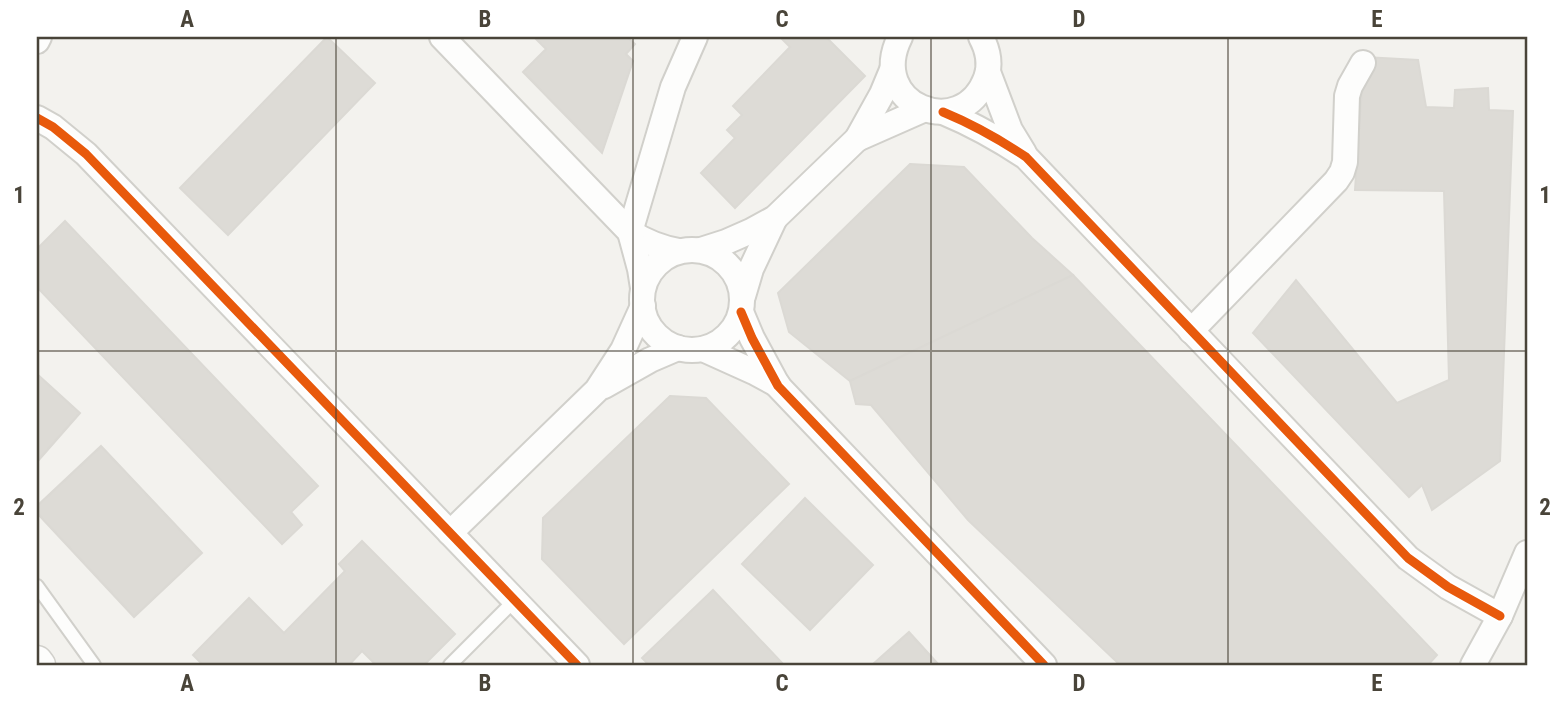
<svg xmlns="http://www.w3.org/2000/svg" width="1564" height="702" font-family="'Roboto Condensed',sans-serif">
<rect width="100%" height="100%" fill="#f3f2ee"/>
<!-- building -->
<g fill="#dddbd6" stroke="#dbd9d4" stroke-width="2">
<path d="M 327,37 L 375,83 L 228,235 L 180,188 Z"/>
<path d="M 534,37 L 627,37 L 635,44 L 626,54 L 633,61 L 602,153 L 523,72 L 546,49 Z"/>
<path d="M 780,37 L 826,37 L 865,76 L 735,208 L 701,173 L 735,138 L 727,130 L 742,115 L 733,106 L 790,47 Z"/>
<path d="M 1364,57 L 1418,60 L 1426,107 L 1454,108 L 1455,90 L 1488,88 L 1489,110 L 1513,111 L 1500,461 L 1432,510 L 1422,485 L 1409,497 L 1253,333 L 1296,280 L 1397,403 L 1449,380 L 1444,191 L 1355,190 Z"/>
<path d="M 910,164 L 964,167 L 1032,238 L 1073,275 L 850,381 L 789,332 L 778,293 Z"/>
<path d="M 65,221 L 318,486 L 291,512 L 302,525 L 282,544 L 37,287 L 37,249 Z"/>
<path d="M 1073,275 L 1437,655 L 1428,665 L 1120,665 L 968,520 L 871,405 L 856,404 L 850,381 Z"/>
<path d="M 37,374 L 80,413 L 37,462 Z"/>
<path d="M 670,396 L 706,398 L 789,484 L 624,644 L 542,559 L 543,518 Z"/>
<path d="M 101,446 L 202,553 L 134,617 L 37,513 L 37,506 Z"/>
<path d="M 805,498 L 873,565 L 810,630 L 742,564 Z"/>
<path d="M 362,541 L 455,634 L 424,665 L 376,665 L 362,651 L 349,665 L 203,665 L 193,655 L 249,598 L 284,633 L 345,571 L 339,564 Z"/>
<path d="M 713,590 L 784,665 L 649,665 L 642,658 Z"/>
<path d="M 909,632 L 939,665 L 872,665 Z"/>
</g>
<g fill="none" stroke-linecap="round" stroke-linejoin="round">
<!-- service casing -->
<g stroke="#d1d0cb" stroke-width="16">
<g id="service">
<path d="M 37,586 L 94,665"/>
<path d="M 450,665 L 515,600"/>
</g>
</g>
<!-- minor casing -->
<g stroke="#d1d0cb" stroke-width="28">
<g id="minor">
<path d="M 442,37 L 630,232 C 646,242 660,248 679,251"/>
<path d="M 900,37 C 866,105 962,143 986,78 C 991,64 988,50 981,37"/>
<path d="M 37,41 L 39,37"/>
<path d="M 988,72 L 1010,130 L 1024,153"/>
<path d="M 943,112 C 972,124 999,139 1026,157 L 1408,558 L 1448,587 L 1500,616"/>
<path d="M 37,118 L 53,127 L 86,154 L 577,665"/>
<path d="M 857,139 L 925,109"/>
<path d="M 701,250 L 726,242 L 751,231 L 775,218 L 857,139 L 882,94 L 892,70"/>
<circle cx="692" cy="300" r="50"/>
<path d="M 643,288 L 640,269 L 630,232 L 673,87 L 695,37"/>
<path d="M 743,296 L 751,269 L 775,218"/>
<path d="M 741,312 L 752,338 L 778,386 L 1044,665"/>
<path d="M 1191,331 L 1336,181 L 1342,172 L 1345,162 L 1347,96 L 1350,86 L 1363,63"/>
<path d="M 703,349 L 754,372 L 778,385"/>
<path d="M 604,386 L 650,360 L 678,348"/>
<path d="M 450,533 L 597,390 L 623,350 L 643,306"/>
<path d="M 1473,665 L 1500,616 L 1527,553"/>
</g>
</g>
<!-- tertiary casing -->
<g stroke="#d1d0cb" stroke-width="33">
<path id="tertiary" d="M 37,661 L 40,665"/>
</g>
<!-- service -->
<use href="#service" stroke="#fdfdfc" stroke-width="12"/>
<!-- minor -->
<use href="#minor" stroke="#fdfdfc" stroke-width="24"/>
<!-- tertiary -->
<use href="#tertiary" stroke="#fdfdfc" stroke-width="30"/>
<!-- cycleway casing -->
<g stroke="#fff" stroke-width="13">
<g id="cycleway">
<path d="M 943,112 C 972,124 999,139 1026,157 L 1408,558 L 1448,587 L 1500,616"/>
<path d="M 37,118 L 53,127 L 86,154 L 577,665"/>
<path d="M 741,312 L 752,338 L 778,386 L 1044,665"/>
</g>
</g>
<!-- cycleway -->
<use href="#cycleway" stroke="#e8590c" stroke-width="9"/>
</g>
<!-- grid -->
<path fill="none" stroke="#494439" stroke-width="2" stroke-opacity="0.55" d="M 336,37 L 336,665M 633,37 L 633,665M 931,37 L 931,665M 1228,37 L 1228,665M 37,351 L 1527,351"/>
<!-- border -->
<rect width="1564" height="702" fill="none" stroke="#ffffff" stroke-width="77"/>
<rect x="38" y="38" width="1488" height="626" fill="none" stroke="#494439" stroke-width="2.5"/>
<g font-size="23" text-anchor="middle" font-weight="bold" fill="#494439">
<text x="187" y="27">A</text>
<text x="485" y="27">B</text>
<text x="782" y="27">C</text>
<text x="1079" y="27">D</text>
<text x="1377" y="27">E</text>
<text x="19" y="203">1</text>
<text x="1545" y="203">1</text>
<text x="19" y="515">2</text>
<text x="1545" y="515">2</text>
<text x="187" y="691">A</text>
<text x="485" y="691">B</text>
<text x="782" y="691">C</text>
<text x="1079" y="691">D</text>
<text x="1377" y="691">E</text>
</g>
</svg>
